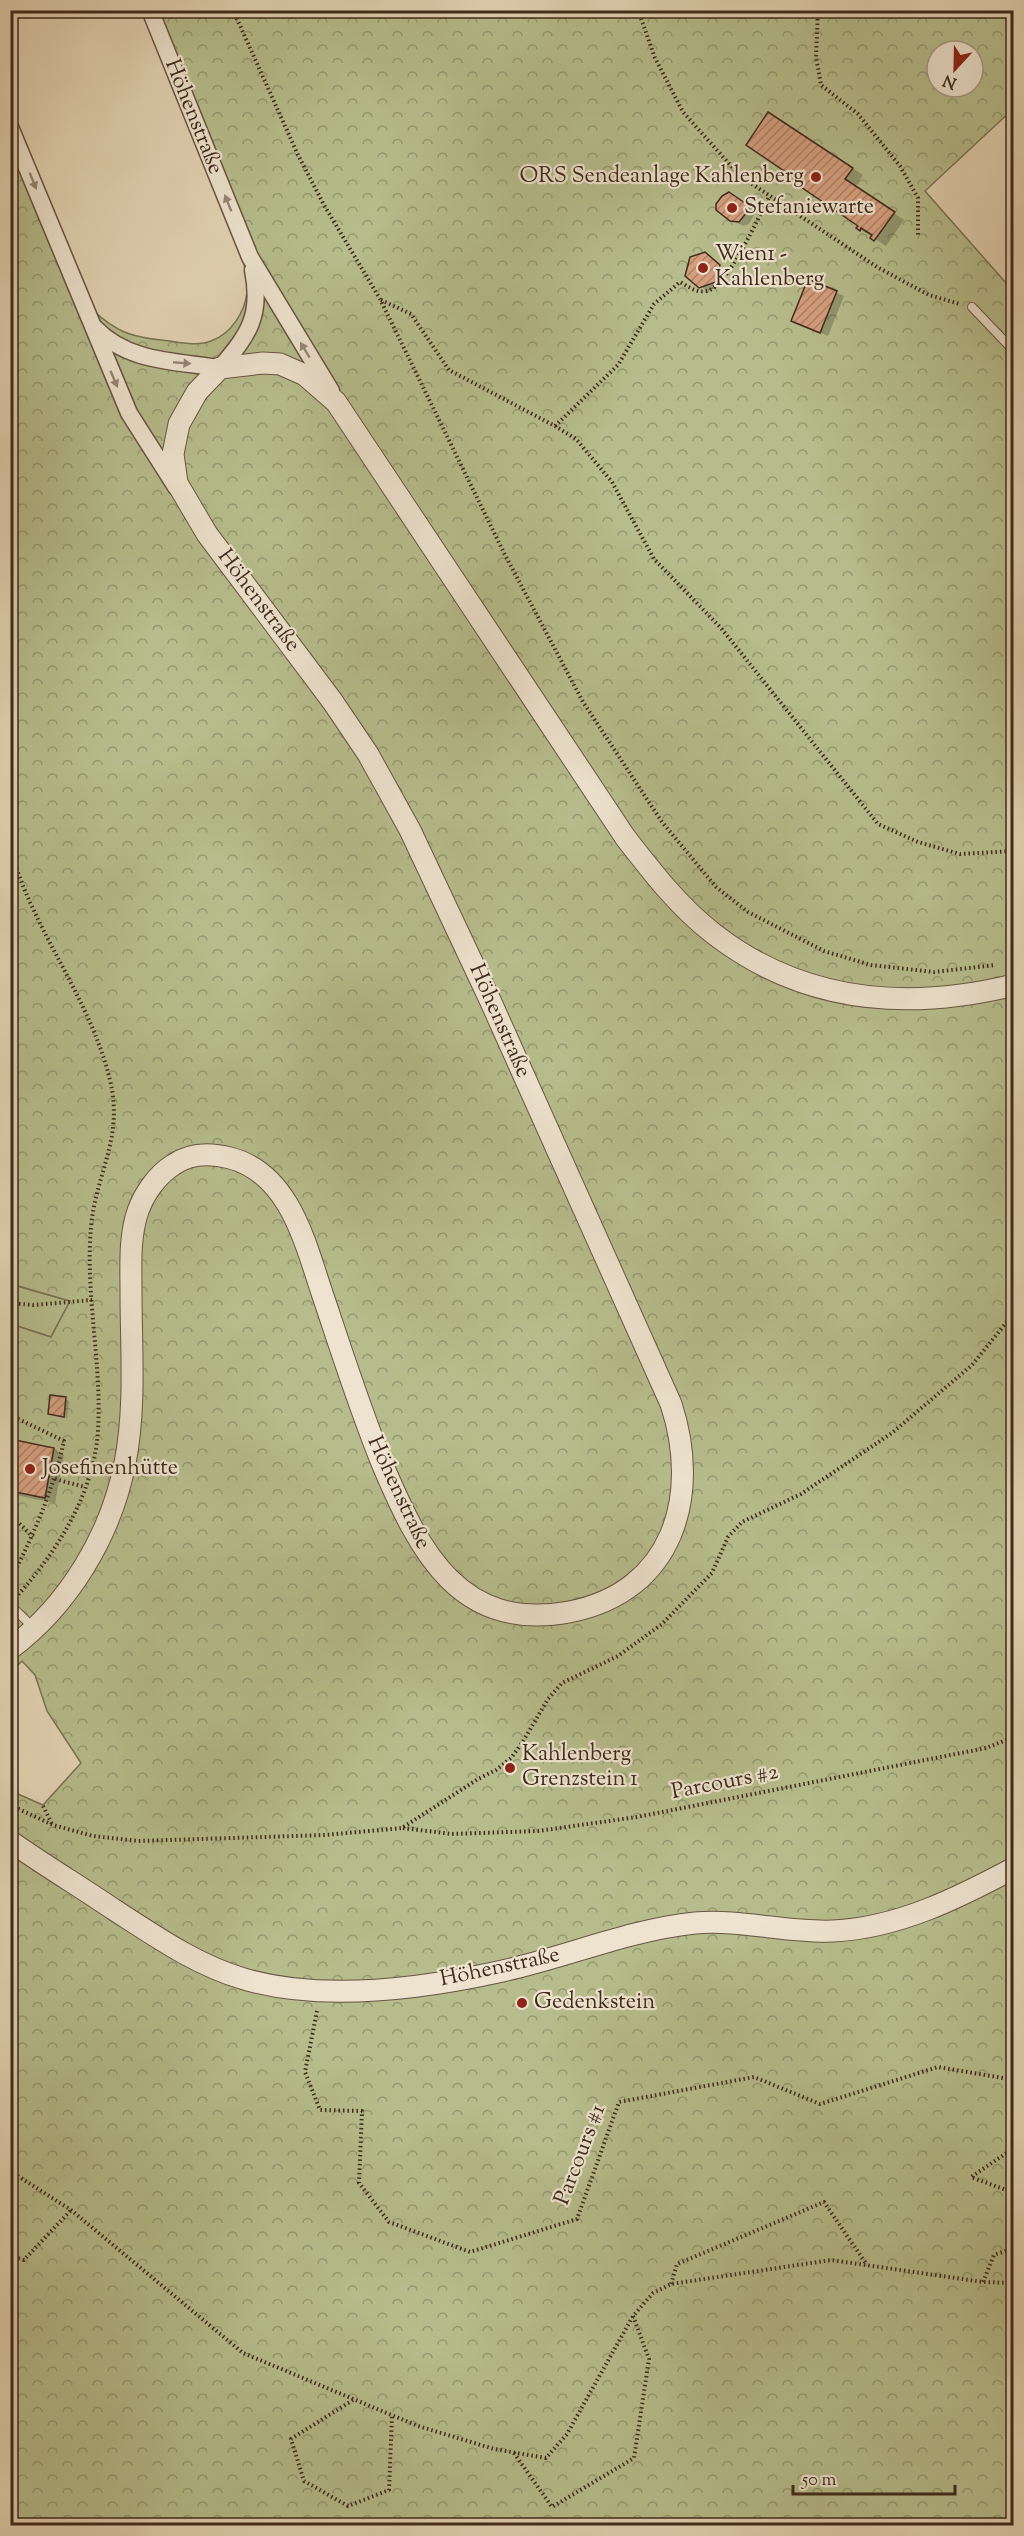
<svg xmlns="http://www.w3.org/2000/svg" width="1024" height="2536" font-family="'Sorts Mill Goudy',serif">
<defs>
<pattern id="forest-crowns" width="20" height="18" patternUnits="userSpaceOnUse" patternTransform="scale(1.5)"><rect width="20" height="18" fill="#b6bc8b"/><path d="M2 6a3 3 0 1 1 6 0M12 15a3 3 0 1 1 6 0" fill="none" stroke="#959971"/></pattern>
<pattern id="building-hatch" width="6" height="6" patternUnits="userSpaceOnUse" patternTransform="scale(1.5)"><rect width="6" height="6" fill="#d59f7e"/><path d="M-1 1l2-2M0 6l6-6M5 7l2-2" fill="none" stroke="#ae8267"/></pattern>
</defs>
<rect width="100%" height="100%" fill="#e3d4b4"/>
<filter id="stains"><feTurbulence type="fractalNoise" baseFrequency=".00333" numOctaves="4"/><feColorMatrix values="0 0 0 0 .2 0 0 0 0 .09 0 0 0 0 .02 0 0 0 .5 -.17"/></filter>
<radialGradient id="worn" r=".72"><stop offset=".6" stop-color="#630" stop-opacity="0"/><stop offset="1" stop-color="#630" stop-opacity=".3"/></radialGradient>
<!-- green -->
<path fill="#b6bc8b" stroke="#7a7354" stroke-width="1.5" d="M 10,1284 L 70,1301 L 51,1337 L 11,1324 Z"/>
<!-- forest -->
<path fill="url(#forest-crowns)" stroke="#7a7354" stroke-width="1.5" fill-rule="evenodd" d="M 149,11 L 1013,11 L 1013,109 L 925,191 L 1014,292 L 1013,2525 L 11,2525 L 11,1791 L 43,1805 L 81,1763 L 47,1711 L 35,1675 L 22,1661 L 10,1673 L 11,1324 L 51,1337 L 70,1301 L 11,1284 L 10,110 L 92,309 C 117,334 136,338 170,341 C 183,343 199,346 211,341 C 231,334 245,312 247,292 C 248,283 245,273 244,264 L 189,105 ZM 937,51 L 973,51 L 973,87 L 937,87 Z"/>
<!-- shadow -->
<g fill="#0003">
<path d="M 779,120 L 863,175 L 855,187 L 904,220 L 886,246 L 858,228 L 860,225 L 786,171 Z"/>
<path d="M 729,194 L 752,208 L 755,213 L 749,224 L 743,226 L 719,213 Z"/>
<path d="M 705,253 L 726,270 L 723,286 L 707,291 L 700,286 Z"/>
<path d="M 809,281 L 844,296 L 828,336 L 800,324 Z"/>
<path d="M 10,1390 L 16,1393 L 10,1415 Z"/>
<path d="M 66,1399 L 69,1401 L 67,1418 L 49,1414 Z"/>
<path d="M 10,1441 L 53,1449 L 64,1455 L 55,1503 L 10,1494 Z"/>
</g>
<!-- building -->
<g fill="url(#building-hatch)" stroke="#3f2a1d" stroke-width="1.5">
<path d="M 768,112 L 853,168 L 845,179 L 895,212 L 874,241 L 870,238 L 872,235 L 861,228 L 860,231 L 856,228 L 858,226 L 782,174 L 784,171 L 746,145 Z"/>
<path d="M 729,192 L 748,205 L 747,212 L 739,222 L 730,221 L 716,210 L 716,204 L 722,196 Z"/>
<path d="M 705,252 L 720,265 L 716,282 L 699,288 L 685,276 L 690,257 Z"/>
<path d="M 808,279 L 837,291 L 820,333 L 791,321 Z"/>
<path d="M 50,1395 L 66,1397 L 64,1417 L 48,1414 Z"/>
<path d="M 10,1439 L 54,1448 L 45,1498 L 10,1491 Z"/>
</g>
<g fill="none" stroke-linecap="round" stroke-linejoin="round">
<!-- service casing -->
<g stroke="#685443" stroke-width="10">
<g id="service">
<path d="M 972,307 L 1014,351"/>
<path d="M 10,1605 L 34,1628"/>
</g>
</g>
<!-- minor casing -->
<g stroke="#685443" stroke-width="19">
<g id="minor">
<path d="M 150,10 L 250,257 L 331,391"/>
<path d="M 10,127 L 129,413 L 176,487"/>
<path d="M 95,328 C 129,363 176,361 220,368 C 249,334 262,316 253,270"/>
</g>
</g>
<!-- tertiary casing -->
<g stroke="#685443" stroke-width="23">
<g id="tertiary">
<path d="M 10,1649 C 69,1605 111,1535 125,1463 C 136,1407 131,1349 131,1292 C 131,1266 129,1237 138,1211 C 144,1194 157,1175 173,1165 C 190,1153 211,1153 230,1158 C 289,1173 305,1242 322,1293 C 342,1352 360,1410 384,1468 C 420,1552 460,1632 569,1612 C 674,1592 701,1495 671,1404 L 490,1000 L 410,830 L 368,754 L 333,702 L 207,534 L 177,483 L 173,454 L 179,424 L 197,392 L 220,368 L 263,363 L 280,364 L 305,375 L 336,402 L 625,837 C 652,872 679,907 714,934 C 803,1003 908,1011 1014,985"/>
<path d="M 10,1841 C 44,1865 79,1886 113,1909 C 155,1936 196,1965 244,1979 C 322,2002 420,1989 498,1972 C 564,1958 628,1930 695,1923 C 741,1919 787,1933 833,1931 C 898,1928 958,1898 1014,1868"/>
</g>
</g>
<!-- path -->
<g stroke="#3f2a1d" stroke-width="4" stroke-dasharray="1.5 3" stroke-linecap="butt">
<path d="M 233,10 L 298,155 L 324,205 L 380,299 L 504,553 L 583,702 L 662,822 L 716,887 L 748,912 L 824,951 L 871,965 L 934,972 L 996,965"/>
<path d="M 638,10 L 655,58 L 683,112 L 740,176 L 877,267 L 929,295 L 960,304"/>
<path d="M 818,10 L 816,57 L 821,85 L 858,114 L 900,166 L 918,198 L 918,236"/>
<path d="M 381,300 L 411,314 L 449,370 L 555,426 L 576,439 L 612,482 L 654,559 L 721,628 L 878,824 L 918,842 L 960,854 L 1014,851"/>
<path d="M 555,426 L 618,365 L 654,304 L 680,282 C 689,287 696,293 707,291 C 728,286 758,218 769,197"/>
<path d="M 10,847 C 32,930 90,997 110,1080 C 124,1139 96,1172 91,1227 C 85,1294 102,1363 98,1431 C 94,1493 58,1550 18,1595"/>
<path d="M 10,1303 L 33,1305 L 92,1300"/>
<path d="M 10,1415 L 64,1441 C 53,1491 33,1536 10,1581"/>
<path d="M 55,1479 L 85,1487"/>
<path d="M 10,1514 L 33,1537"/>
<path d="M 10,1805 L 53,1825 L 93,1836 L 138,1841 L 325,1835 L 402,1828 L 478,1779 L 496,1770 L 511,1758 L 522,1743 L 548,1699 L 562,1683 L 618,1656 L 662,1624 L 712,1573 L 728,1537 L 742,1522 L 801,1494 L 892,1433 L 972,1365 L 1014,1313"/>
<path d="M 43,1806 L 52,1824"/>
<path d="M 403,1828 L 452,1834 L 538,1831 L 637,1817 L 986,1748 L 1014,1737"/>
<path d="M 317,2011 L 305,2072 L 320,2110 L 362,2111 L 359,2183 L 389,2222 L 470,2252 L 577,2219 L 619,2102 L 754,2077 L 820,2104 L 938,2067 L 1014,2080"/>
<path d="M 1014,2148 L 971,2177 L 1014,2193"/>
<path d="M 10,2171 L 71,2210 L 243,2353 L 418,2426 L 494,2449 L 546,2458 L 567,2434 L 633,2316 L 653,2293 L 671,2284 L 831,2260 L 983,2282 L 1014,2283"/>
<path d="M 10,2255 L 24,2260 L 71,2210"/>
<path d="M 983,2282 L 994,2255 L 1014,2248"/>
<path d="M 671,2284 L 677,2264 L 824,2202 L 867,2265"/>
<path d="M 353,2400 L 291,2439 L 304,2481 L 348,2506 L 389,2490 L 392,2415"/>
<path d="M 514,2453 L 552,2507 L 634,2458 L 649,2359 L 633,2316"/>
</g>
<!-- service -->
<use href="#service" stroke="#ede3ce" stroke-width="8"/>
<!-- minor -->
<use href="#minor" stroke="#ede3ce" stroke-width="16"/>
<!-- tertiary -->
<use href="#tertiary" stroke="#ede3ce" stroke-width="21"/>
</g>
<!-- one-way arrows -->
<defs><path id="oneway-solid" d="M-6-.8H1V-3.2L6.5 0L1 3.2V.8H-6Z" transform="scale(1.5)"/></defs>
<g fill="#968676">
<use href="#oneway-solid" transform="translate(33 181) rotate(68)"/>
<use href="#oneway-solid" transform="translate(228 203) rotate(-112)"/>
<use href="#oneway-solid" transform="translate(305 350) rotate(-121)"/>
<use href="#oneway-solid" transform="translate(182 363) rotate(5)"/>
<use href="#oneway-solid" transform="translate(114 379) rotate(67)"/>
</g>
<!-- markers -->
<g fill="#8f2418" stroke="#ede3ce" stroke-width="2">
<circle cx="816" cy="177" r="6"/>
<circle cx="732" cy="208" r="6"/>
<circle cx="703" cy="268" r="6"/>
<circle cx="30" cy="1469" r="6"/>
<circle cx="510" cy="1768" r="6"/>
<circle cx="522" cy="2003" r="6"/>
</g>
<g text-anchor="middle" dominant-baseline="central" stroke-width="4.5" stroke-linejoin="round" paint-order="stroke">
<!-- street labels -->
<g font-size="22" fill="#3f2a1d" stroke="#ede3ce">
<text transform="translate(193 117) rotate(68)">Höhenstraße</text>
<text transform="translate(258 601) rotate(53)">Höhenstraße</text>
<text transform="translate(499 1021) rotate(66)">Höhenstraße</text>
<text transform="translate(398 1493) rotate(65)">Höhenstraße</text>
<text transform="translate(725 1783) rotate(-11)">Parcours #2</text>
<text transform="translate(500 1968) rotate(-12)">Höhenstraße</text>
<text transform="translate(581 2155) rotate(-69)">Parcours #1</text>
</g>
<!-- poi labels -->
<g font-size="22" fill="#3f2a1d" stroke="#ede3ce" text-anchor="start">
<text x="804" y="177" text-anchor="end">ORS Sendeanlage Kahlenberg</text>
<text x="744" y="208">Stefaniewarte</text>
<text x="715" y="255">Wien1 -<tspan x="715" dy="25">Kahlenberg</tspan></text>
<text x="42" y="1469">Josefinenhütte</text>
<text x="522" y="1755">Kahlenberg<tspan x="522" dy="25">Grenzstein 1</tspan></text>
<text x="534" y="2003">Gedenkstein</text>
</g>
</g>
<!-- margin -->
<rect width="1024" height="2536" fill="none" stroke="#e3d4b4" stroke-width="36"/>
<rect x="12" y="12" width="1000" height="2512" fill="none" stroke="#3f2a1d" stroke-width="3"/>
<rect x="18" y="18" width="988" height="2500" fill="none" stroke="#3f2a1d" stroke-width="1.5"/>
<!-- north arrow -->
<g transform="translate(955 69) rotate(202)"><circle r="28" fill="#ede3ce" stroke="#a79987" stroke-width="1.5"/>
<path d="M0-4.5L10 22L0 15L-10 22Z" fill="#8f2418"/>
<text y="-9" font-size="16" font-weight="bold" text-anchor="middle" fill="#3f2a1d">N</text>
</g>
<!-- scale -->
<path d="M793 2485v9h162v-9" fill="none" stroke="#3f2a1d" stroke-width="3"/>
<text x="802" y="2485" font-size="18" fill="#3f2a1d" stroke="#ede3ce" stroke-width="4.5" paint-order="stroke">50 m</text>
<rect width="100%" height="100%" filter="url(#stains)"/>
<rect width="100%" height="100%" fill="url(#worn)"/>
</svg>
